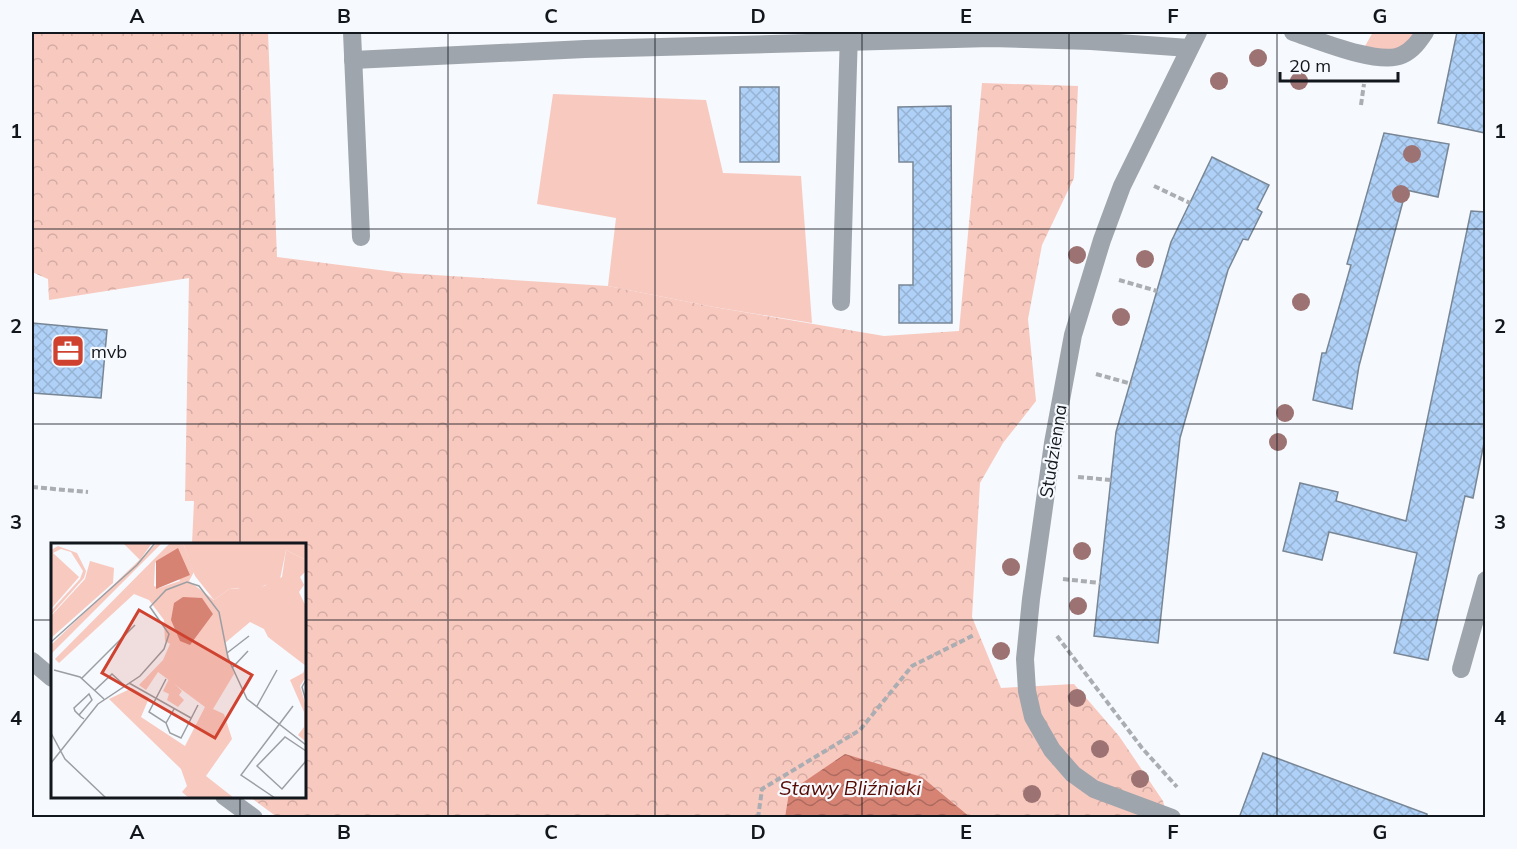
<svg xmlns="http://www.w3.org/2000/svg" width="1517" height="849" font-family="Mulish,sans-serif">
<defs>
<pattern id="forest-crowns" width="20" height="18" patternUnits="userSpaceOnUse" patternTransform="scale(1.5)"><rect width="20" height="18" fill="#f8c9bf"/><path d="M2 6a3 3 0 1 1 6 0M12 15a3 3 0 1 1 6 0" fill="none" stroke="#d4aca4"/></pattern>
<pattern id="water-waves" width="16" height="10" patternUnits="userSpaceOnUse" patternTransform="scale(1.5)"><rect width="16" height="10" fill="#d78374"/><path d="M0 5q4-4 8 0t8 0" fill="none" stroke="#ad6a5f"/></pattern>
<pattern id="building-cross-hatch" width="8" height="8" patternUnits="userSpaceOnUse" patternTransform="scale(1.5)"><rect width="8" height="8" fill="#b0d1f7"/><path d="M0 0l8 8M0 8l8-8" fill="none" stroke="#96b3d3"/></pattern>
</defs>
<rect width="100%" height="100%" fill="#f6f9fd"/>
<!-- grass -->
<g fill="#f8c9bf">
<path d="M 1373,32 L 1408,32 L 1417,34 L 1396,51 L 1364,48 Z"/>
<path d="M 553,94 L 706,100 L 723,173 L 801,176 L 812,323 L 714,307 L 608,286 L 616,218 L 537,204 Z"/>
</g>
<!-- forest -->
<path fill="url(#forest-crowns)" d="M 32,32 L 268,32 L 277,257 L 403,273 L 608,286 L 714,307 L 884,336 L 959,331 L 982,83 L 1078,86 L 1074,178 L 1042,245 L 1028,319 L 1036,401 L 1003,443 L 980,483 L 972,617 L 1001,688 L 1074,684 L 1119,736 L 1163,801 L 1167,817 L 970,817 L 922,777 L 789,792 L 785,817 L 277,817 L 250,797 L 304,796 L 304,544 L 192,544 L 194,501 L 185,501 L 189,278 L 49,300 L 48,279 L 32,272 Z"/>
<!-- water -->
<path fill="url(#water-waves)" d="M 845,754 L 922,777 L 970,817 L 785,817 L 789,792 Z"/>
<!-- building -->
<g fill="url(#building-cross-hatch)" stroke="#788695" stroke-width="1.5">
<path d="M 1457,32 L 1485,32 L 1485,133 L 1438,123 Z"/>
<rect x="740" y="87" width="39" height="75"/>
<path d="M 951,106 L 952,323 L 899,323 L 899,285 L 913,285 L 913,162 L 899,162 L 898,107 Z"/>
<path d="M 1384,133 L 1449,144 L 1438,197 L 1406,190 L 1359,366 L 1352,409 L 1313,400 L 1322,353 L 1326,353 L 1351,265 L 1347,264 Z"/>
<path d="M 1212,157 L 1269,185 L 1257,209 L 1262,212 L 1248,240 L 1243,239 L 1228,270 L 1180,438 L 1158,643 L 1094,636 L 1116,432 L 1171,242 Z"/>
<path d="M 1471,211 L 1485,212 L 1485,438 L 1473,498 L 1465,496 L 1428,660 L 1394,653 L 1417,553 L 1329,532 L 1322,560 L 1283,551 L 1300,483 L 1338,492 L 1336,501 L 1406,521 Z"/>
<path d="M 32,323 L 107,330 L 101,398 L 32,393 Z"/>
<path d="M 1263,753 L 1427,814 L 1427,818 L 1239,818 Z"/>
</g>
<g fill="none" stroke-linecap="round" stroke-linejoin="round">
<!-- path -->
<g stroke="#aaadb2" stroke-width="4" stroke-dasharray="6 3" stroke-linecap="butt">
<path d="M 1361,105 L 1364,84"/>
<path d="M 1154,186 L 1190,203"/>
<path d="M 1119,280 L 1157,291"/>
<path d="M 1096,374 L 1132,384"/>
<path d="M 1078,477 L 1111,480"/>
<path d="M 32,487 L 88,492"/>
<path d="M 1063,579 L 1100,583"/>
<path d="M 1057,636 L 1142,748 L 1177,787"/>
<path d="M 758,818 L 762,789 L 860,730 L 912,666 L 974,635"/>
</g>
<!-- minor -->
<g stroke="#9fa5ad" stroke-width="18">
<path d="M 352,32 L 361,237"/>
<path d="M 1293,32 C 1317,40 1379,66 1402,55 C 1413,50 1419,41 1425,32"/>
<path d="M 353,60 L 585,49 L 991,38 L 1091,41 L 1189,48"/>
<path d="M 841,302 L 849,32"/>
<path d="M 32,661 L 52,678"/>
<path d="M 1461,669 L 1486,580"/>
<path d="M 224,796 L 254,818"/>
<path d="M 1172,818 L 1094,789 L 1073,774 L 1052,750 L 1033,717 L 1027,691 L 1025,659 L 1031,599 L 1053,443 L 1073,335 L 1102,240 L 1122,186 L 1198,32"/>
</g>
</g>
<!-- trees -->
<g fill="#9c7372">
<circle cx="1258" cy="58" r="9"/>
<circle cx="1219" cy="81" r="9"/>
<circle cx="1299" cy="81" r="9"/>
<circle cx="1412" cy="154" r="9"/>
<circle cx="1401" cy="194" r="9"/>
<circle cx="1077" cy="255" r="9"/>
<circle cx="1145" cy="259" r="9"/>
<circle cx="1301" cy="302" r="9"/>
<circle cx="1121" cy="317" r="9"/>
<circle cx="1285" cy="413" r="9"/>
<circle cx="1278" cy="442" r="9"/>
<circle cx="1082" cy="551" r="9"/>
<circle cx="1011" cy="567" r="9"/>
<circle cx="1078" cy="606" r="9"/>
<circle cx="1001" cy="651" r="9"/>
<circle cx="1077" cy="698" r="9"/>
<circle cx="1100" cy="749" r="9"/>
<circle cx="1140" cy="779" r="9"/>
<circle cx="1032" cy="794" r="9"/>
</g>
<!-- grid -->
<path fill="none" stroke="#12171d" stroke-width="1.5" stroke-opacity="0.55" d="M 240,32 L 240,544M 448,32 L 448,818M 655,32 L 655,818M 862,32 L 862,818M 1069,32 L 1069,818M 1277,32 L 1277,818M 32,229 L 1486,229M 32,424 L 1486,424M 32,620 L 52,620M 304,620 L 1486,620M 240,796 L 240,818"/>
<!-- icons -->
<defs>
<g id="office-square" transform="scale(1.725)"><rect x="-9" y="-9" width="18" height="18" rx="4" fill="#cf4230" stroke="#f6f9fd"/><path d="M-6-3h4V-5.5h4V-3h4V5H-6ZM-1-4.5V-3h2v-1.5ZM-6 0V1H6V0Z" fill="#fff"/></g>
</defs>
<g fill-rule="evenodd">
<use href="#office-square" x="68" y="351"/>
</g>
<g text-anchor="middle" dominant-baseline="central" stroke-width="4.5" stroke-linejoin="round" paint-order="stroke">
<!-- poi labels -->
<g font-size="18" fill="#12171d" stroke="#f6f9fd" text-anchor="start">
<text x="91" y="351">mvb</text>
</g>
<!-- street labels -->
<g font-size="18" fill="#12171d" stroke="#f6f9fd">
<text transform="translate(1053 451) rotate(-81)">Studzienna</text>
</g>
<!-- water labels -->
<g font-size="20" font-style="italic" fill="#570a03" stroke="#f6f9fd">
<text x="850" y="787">Stawy Bliźniaki</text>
</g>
</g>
<!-- overview -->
<g transform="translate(51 543)">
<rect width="255" height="255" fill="#f6f9fd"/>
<path d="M 106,0 L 111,0 L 0,111 L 0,102 ZM 7,3 L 26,10 L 35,28 L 33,35 L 0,72 L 0,68 L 29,36 L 32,28 L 20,9 L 10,6 L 2,10 L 28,34 L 0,66 L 0,7 ZM 118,136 L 131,148 L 128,152 L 133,157 L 127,164 L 116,157 L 118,151 L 112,148 Z" fill="#f8c9bf"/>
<path d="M 119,0 L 132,0 L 143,29 L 138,38 L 163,57 L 178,46 L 211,44 L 231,34 L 235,7 L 255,17 L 255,28 L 249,34 L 253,42 L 248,49 L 255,64 L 255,134 L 249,143 L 255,163 L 255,199 L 247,192 L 253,184 L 253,169 L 239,137 L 252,130 L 255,123 L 217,94 L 213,86 L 199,79 L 174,100 L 183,131 L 162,166 L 173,171 L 181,196 L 155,233 L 183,255 L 138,255 L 131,249 L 136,243 L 130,226 L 58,156 L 81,145 L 98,155 L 90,174 L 134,203 L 154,164 L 107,129 L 95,147 L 88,142 L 112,117 L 119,101 L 114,98 L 113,77 L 98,57 L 83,51 L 8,120 L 4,116 ZM 119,11 L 129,38 L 108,45 L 103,43 L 104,20 ZM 39,18 L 63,25 L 62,40 L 0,95 L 0,73 L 34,36 Z" fill="#f8c9bf" fill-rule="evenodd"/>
<path d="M 72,0 L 101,0 L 89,17 ZM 132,0 L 255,0 L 255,17 L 235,7 L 228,41 L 214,42 L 200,52 L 187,45 L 178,46 L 163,57 L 144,33 Z" fill="#f8c9bf"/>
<path d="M 127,5 L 139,32 L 105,46 L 105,18 ZM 132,54 L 151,55 L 162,71 L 139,102 L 129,98 L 120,77 L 123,60 Z" fill="#d78374"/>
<path fill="none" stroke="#9b9fa3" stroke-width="1.5" d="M 0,99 L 86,22 L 104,0M 176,110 L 198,93M 181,125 L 197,108M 3,127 L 29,134 L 53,156M 31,135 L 84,82M 115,136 L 98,169 L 115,180 L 123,166M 255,137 L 251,144 L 255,158M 78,140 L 140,175M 44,147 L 61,131 L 74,143M 206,163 L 226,127M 28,172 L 41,157 L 38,151 L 23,165 L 24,168 L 30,174 L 33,176M 115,180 L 119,190 L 130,195 L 147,162M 0,190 L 14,216 L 55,255M 255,208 L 234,194 L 206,223 L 231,246 L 255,218M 0,220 L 47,161 L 89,133 L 113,106 L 118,91 L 99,64 L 115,47 L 136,39 L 148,43 L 168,69 L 177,115 L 196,156 L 255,202M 224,255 L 190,232 L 242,163"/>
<path fill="#cf4230" fill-opacity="0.15" stroke="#cf4230" stroke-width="3" d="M 88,67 L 201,132 L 164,195 L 51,130 Z"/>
<rect width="255" height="255" fill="none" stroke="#12171d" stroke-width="3"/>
</g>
<!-- border -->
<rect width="1517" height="849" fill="none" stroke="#f6f9fd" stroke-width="66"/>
<!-- scale -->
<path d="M1280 72v9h118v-9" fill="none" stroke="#12171d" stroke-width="3"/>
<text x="1289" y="72" font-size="18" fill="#12171d" stroke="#f6f9fd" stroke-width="4.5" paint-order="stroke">20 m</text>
<rect x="33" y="33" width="1451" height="783" fill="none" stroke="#12171d" stroke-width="2"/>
<g font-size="20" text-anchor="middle" font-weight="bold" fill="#12171d">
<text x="137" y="23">A</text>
<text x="344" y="23">B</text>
<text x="551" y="23">C</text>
<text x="758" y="23">D</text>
<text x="966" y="23">E</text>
<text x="1173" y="23">F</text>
<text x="1380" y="23">G</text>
<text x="16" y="138">1</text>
<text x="1500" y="138">1</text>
<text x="16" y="333">2</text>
<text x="1500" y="333">2</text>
<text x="16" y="529">3</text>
<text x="1500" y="529">3</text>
<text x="16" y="725">4</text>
<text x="1500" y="725">4</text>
<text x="137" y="839">A</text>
<text x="344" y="839">B</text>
<text x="551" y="839">C</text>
<text x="758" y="839">D</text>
<text x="966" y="839">E</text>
<text x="1173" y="839">F</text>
<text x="1380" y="839">G</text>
</g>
</svg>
